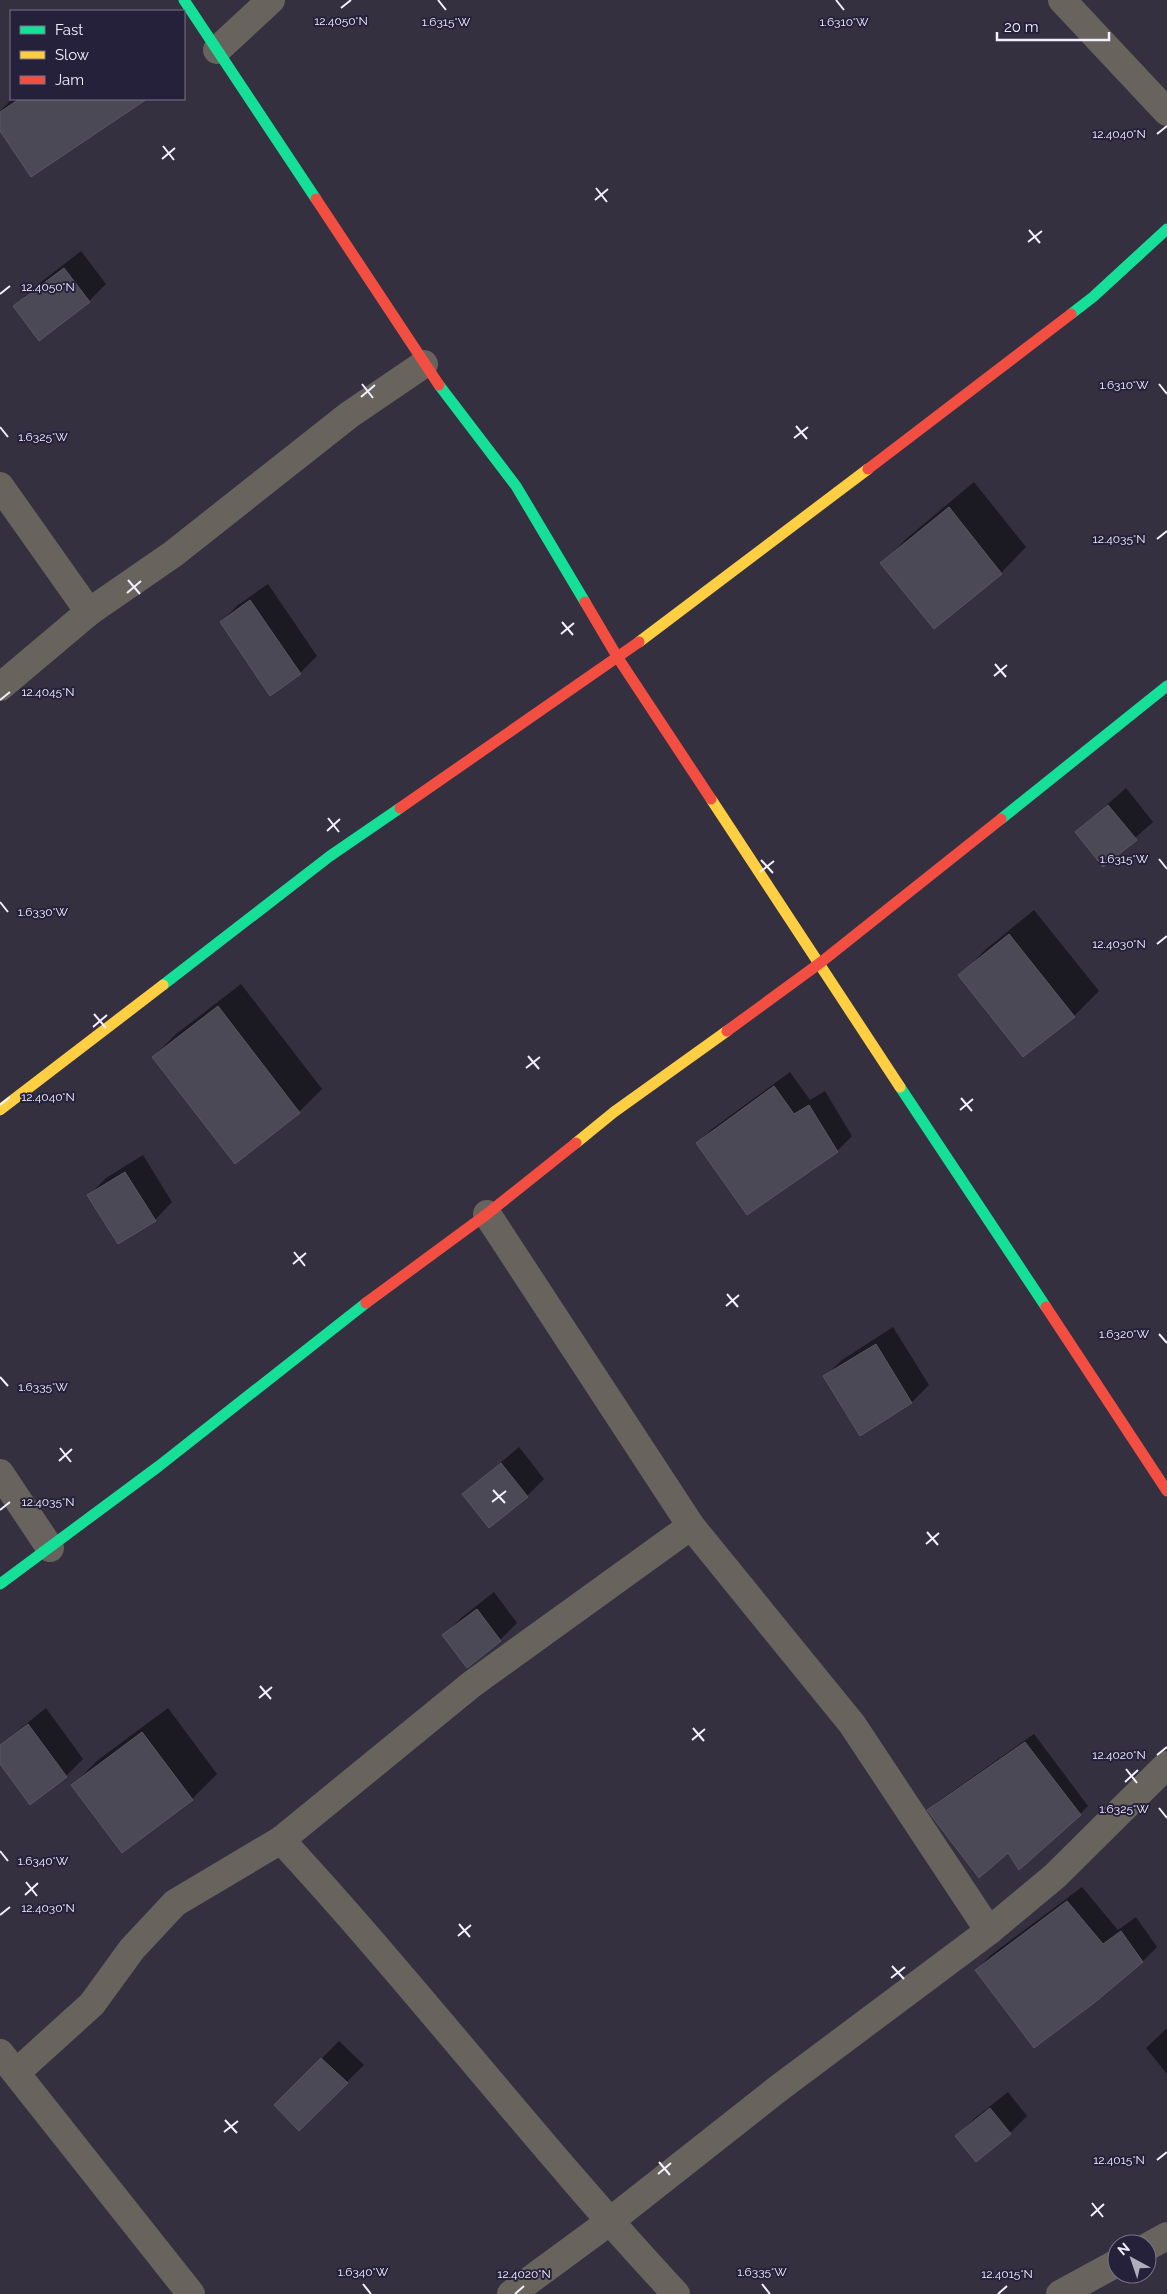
<svg xmlns="http://www.w3.org/2000/svg" width="1167" height="2294" font-family="Raleway,sans-serif">
<rect width="100%" height="100%" fill="#34303f"/>
<!-- shadow -->
<g fill="#0007">
<path d="M 12,99 L 141,99 L 133,107 L 0,129 L 0,111 Z"/>
<path d="M 81,251 L 106,284 L 89,301 L 15,306 L 32,289 Z"/>
<path d="M 974,482 L 1026,547 L 1001,573 L 934,628 L 882,563 L 907,538 Z"/>
<path d="M 268,584 L 317,656 L 300,673 L 221,622 L 238,605 Z"/>
<path d="M 1126,788 L 1153,822 L 1104,865 L 1076,832 Z"/>
<path d="M 1034,910 L 1099,991 L 1074,1016 L 960,976 L 985,950 Z"/>
<path d="M 241,984 L 322,1089 L 299,1112 L 153,1057 L 176,1034 Z"/>
<path d="M 790,1072 L 810,1100 L 825,1091 L 852,1136 L 837,1151 L 697,1144 L 712,1129 Z"/>
<path d="M 143,1155 L 172,1202 L 155,1220 L 89,1195 L 106,1178 Z"/>
<path d="M 893,1327 L 929,1385 L 912,1402 L 824,1377 L 842,1360 Z"/>
<path d="M 519,1447 L 544,1479 L 527,1496 L 464,1494 Z"/>
<path d="M 494,1592 L 517,1623 L 500,1640 L 467,1666 L 444,1635 L 461,1618 Z"/>
<path d="M 46,1708 L 83,1759 L 66,1776 L 0,1762 L 0,1745 Z"/>
<path d="M 168,1708 L 217,1774 L 192,1799 L 73,1785 L 98,1760 Z"/>
<path d="M 1034,1734 L 1088,1806 L 1080,1814 L 1008,1852 L 929,1810 L 937,1802 Z"/>
<path d="M 1082,1887 L 1118,1930 L 1136,1917 L 1157,1947 L 1143,1961 L 976,1970 L 991,1955 Z"/>
<path d="M 1167,2028 L 1167,2074 L 1146,2048 Z"/>
<path d="M 339,2041 L 364,2065 L 299,2129 L 276,2105 Z"/>
<path d="M 1008,2092 L 1027,2116 L 1010,2133 L 957,2136 L 974,2119 Z"/>
</g>
<!-- building -->
<g fill="#4c4956" stroke="#595662">
<path d="M 19,99 L 147,99 L 31,177 L 0,131 L 0,112 Z"/>
<path d="M 64,268 L 90,302 L 39,341 L 13,306 Z"/>
<path d="M 949,507 L 1002,574 L 934,629 L 880,563 Z"/>
<path d="M 250,600 L 301,674 L 270,696 L 220,622 Z"/>
<path d="M 1108,805 L 1137,840 L 1103,867 L 1075,832 Z"/>
<path d="M 1009,934 L 1075,1017 L 1023,1057 L 958,975 Z"/>
<path d="M 218,1006 L 300,1113 L 235,1164 L 152,1057 Z"/>
<path d="M 774,1086 L 794,1114 L 809,1105 L 838,1152 L 747,1215 L 696,1143 Z"/>
<path d="M 125,1172 L 156,1221 L 118,1244 L 87,1195 Z"/>
<path d="M 876,1344 L 912,1403 L 860,1436 L 823,1376 Z"/>
<path d="M 501,1463 L 528,1497 L 489,1528 L 462,1494 Z"/>
<path d="M 477,1609 L 501,1641 L 467,1668 L 442,1635 Z"/>
<path d="M 28,1724 L 67,1777 L 30,1805 L 0,1764 L 0,1745 Z"/>
<path d="M 142,1732 L 193,1800 L 122,1853 L 71,1785 Z"/>
<path d="M 1025,1742 L 1081,1815 L 1019,1870 L 1008,1853 L 979,1878 L 927,1810 Z"/>
<path d="M 1067,1901 L 1103,1944 L 1121,1931 L 1143,1962 L 1094,2003 L 1034,2048 L 975,1970 Z"/>
<path d="M 321,2058 L 348,2083 L 299,2131 L 274,2105 Z"/>
<path d="M 990,2108 L 1011,2134 L 976,2162 L 955,2136 Z"/>
</g>
<g fill="none" stroke-linecap="round" stroke-linejoin="round">
<!-- street -->
<g stroke="#69635e" stroke-width="28">
<path d="M 1062,0 L 1167,112"/>
<path d="M 217,50 L 271,0"/>
<path d="M 0,486 L 89,612"/>
<path d="M 0,687 L 89,612 L 173,554 L 349,415 L 424,364"/>
<path d="M 487,1214 L 691,1526 L 852,1724 L 989,1931"/>
<path d="M 0,1473 L 50,1548"/>
<path d="M 281,1840 C 417,1987 539,2147 676,2294"/>
<path d="M 0,2053 L 191,2294"/>
<path d="M 17,2072 L 92,2004 L 132,1949 L 175,1903 L 281,1840 L 472,1684 L 691,1526"/>
<path d="M 1147,2247 L 1167,2236"/>
<path d="M 511,2294 L 609,2222 L 779,2088 L 989,1931 L 1055,1876 L 1167,1765"/>
<path d="M 1060,2294 L 1117,2263"/>
</g>
<!-- fast -->
<g stroke="#16e098" stroke-width="11">
<path d="M 184,0 L 316,199"/>
<path d="M 1071,314 L 1093,297 L 1167,229"/>
<path d="M 439,385 L 516,486 L 585,602"/>
<path d="M 1001,819 L 1167,686"/>
<path d="M 163,985 L 330,856 L 400,808"/>
<path d="M 900,1087 L 1046,1307"/>
<path d="M 0,1584 L 159,1466 L 366,1303"/>
</g>
<!-- slow -->
<g stroke="#ffcf43" stroke-width="11">
<path d="M 639,642 L 868,469"/>
<path d="M 711,799 L 900,1087"/>
<path d="M 0,1110 L 163,985"/>
<path d="M 576,1143 L 614,1112 L 727,1031"/>
</g>
<!-- jam -->
<g stroke="#f24e42" stroke-width="11">
<path d="M 316,199 L 439,385"/>
<path d="M 868,469 L 1071,314"/>
<path d="M 585,602 L 618,658 L 711,799"/>
<path d="M 400,808 L 639,642"/>
<path d="M 727,1031 L 820,963 L 1001,819"/>
<path d="M 366,1303 L 487,1214 L 576,1143"/>
<path d="M 1046,1307 L 1167,1491"/>
</g>
</g>
<!-- ticks -->
<path fill="none" stroke="#f2f0ff" stroke-width="2" d="M 438,0 L 446,10M 836,0 L 844,10M 341,8 L 351,0M 1157,134 L 1167,126M 163,146 L 174,160M 162,159 L 175,148M 596,188 L 607,202M 595,200 L 608,189M 1029,230 L 1040,243M 1028,242 L 1042,231M 0,294 L 10,286M 362,384 L 373,398M 1159,384 L 1167,394M 361,397 L 375,385M 796,426 L 807,439M 0,427 L 8,437M 794,438 L 808,427M 1157,539 L 1167,531M 128,580 L 140,594M 127,593 L 141,581M 562,622 L 573,635M 561,634 L 574,623M 995,664 L 1006,677M 994,676 L 1007,665M 0,700 L 10,692M 328,818 L 339,832M 327,831 L 340,819M 1159,859 L 1167,869M 761,860 L 773,873M 760,872 L 774,861M 0,902 L 8,912M 1157,944 L 1167,936M 94,1014 L 106,1028M 93,1027 L 107,1015M 528,1056 L 539,1069M 526,1068 L 540,1057M 961,1098 L 972,1111M 0,1105 L 10,1097M 960,1110 L 973,1099M 294,1252 L 305,1266M 293,1264 L 306,1253M 727,1294 L 738,1307M 726,1306 L 739,1295M 1159,1334 L 1167,1343M 0,1377 L 8,1386M 60,1448 L 71,1462M 59,1461 L 72,1449M 493,1490 L 505,1503M 492,1502 L 506,1491M 0,1510 L 10,1502M 927,1532 L 938,1545M 926,1544 L 939,1533M 260,1686 L 271,1699M 259,1698 L 272,1687M 693,1728 L 704,1741M 692,1740 L 705,1729M 1157,1755 L 1167,1747M 1126,1769 L 1137,1783M 1125,1782 L 1138,1770M 1159,1808 L 1167,1818M 0,1851 L 8,1861M 26,1882 L 37,1896M 25,1895 L 38,1883M 0,1915 L 10,1907M 459,1924 L 470,1937M 458,1936 L 471,1925M 892,1966 L 904,1979M 891,1978 L 905,1967M 225,2120 L 237,2133M 224,2132 L 238,2121M 1157,2160 L 1167,2152M 659,2162 L 670,2175M 658,2174 L 671,2163M 1092,2203 L 1103,2217M 1091,2216 L 1104,2204M 363,2284 L 371,2294M 762,2284 L 770,2294M 515,2294 L 524,2286M 998,2294 L 1007,2286"/>
<g font-size="12" text-anchor="middle" fill="#f2f0ff" stroke="#26213b" stroke-width="4" stroke-linejoin="round" paint-order="stroke">
<text x="341" y="25">12.4050°N</text>
<text x="446" y="26">1.6315°W</text>
<text x="844" y="26">1.6310°W</text>
<text x="1119" y="138">12.4040°N</text>
<text x="48" y="291">12.4050°N</text>
<text x="1124" y="389">1.6310°W</text>
<text x="43" y="441">1.6325°W</text>
<text x="1119" y="543">12.4035°N</text>
<text x="48" y="696">12.4045°N</text>
<text x="1124" y="863">1.6315°W</text>
<text x="43" y="916">1.6330°W</text>
<text x="1119" y="948">12.4030°N</text>
<text x="48" y="1101">12.4040°N</text>
<text x="1124" y="1338">1.6320°W</text>
<text x="43" y="1391">1.6335°W</text>
<text x="48" y="1506">12.4035°N</text>
<text x="1119" y="1759">12.4020°N</text>
<text x="1124" y="1813">1.6325°W</text>
<text x="43" y="1865">1.6340°W</text>
<text x="48" y="1912">12.4030°N</text>
<text x="1119" y="2164">12.4015°N</text>
<text x="363" y="2276">1.6340°W</text>
<text x="762" y="2276">1.6335°W</text>
<text x="524" y="2278">12.4020°N</text>
<text x="1007" y="2278">12.4015°N</text>
</g>
<!-- legend -->
<rect x="10" y="10" width="175" height="90" fill="#26213b" stroke="#787489"/>
<rect x="20" y="26" width="25" height="8" fill="#16e098" stroke="#787489"/>
<text x="55" y="35" font-size="15" fill="#f2f0ff">Fast</text>
<rect x="20" y="51" width="25" height="8" fill="#ffcf43" stroke="#787489"/>
<text x="55" y="60" font-size="15" fill="#f2f0ff">Slow</text>
<rect x="20" y="76" width="25" height="8" fill="#f24e42" stroke="#787489"/>
<text x="55" y="85" font-size="15" fill="#f2f0ff">Jam</text>
<!-- north arrow -->
<g transform="translate(1132 2259) rotate(320)"><circle r="24" fill="#26213b" stroke="#787489"/>
<path d="M0-4L9 19L0 12L-9 19Z" fill="#b0adbc"/>
<text y="-8" font-size="14" font-weight="bold" text-anchor="middle" fill="#f2f0ff">N</text>
</g>
<!-- scale -->
<path d="M997 32v8h112v-8" fill="none" stroke="#f2f0ff" stroke-width="2.5"/>
<text x="1004" y="32" font-size="15" fill="#f2f0ff" stroke="#26213b" stroke-width="4" paint-order="stroke">20 m</text>
</svg>
